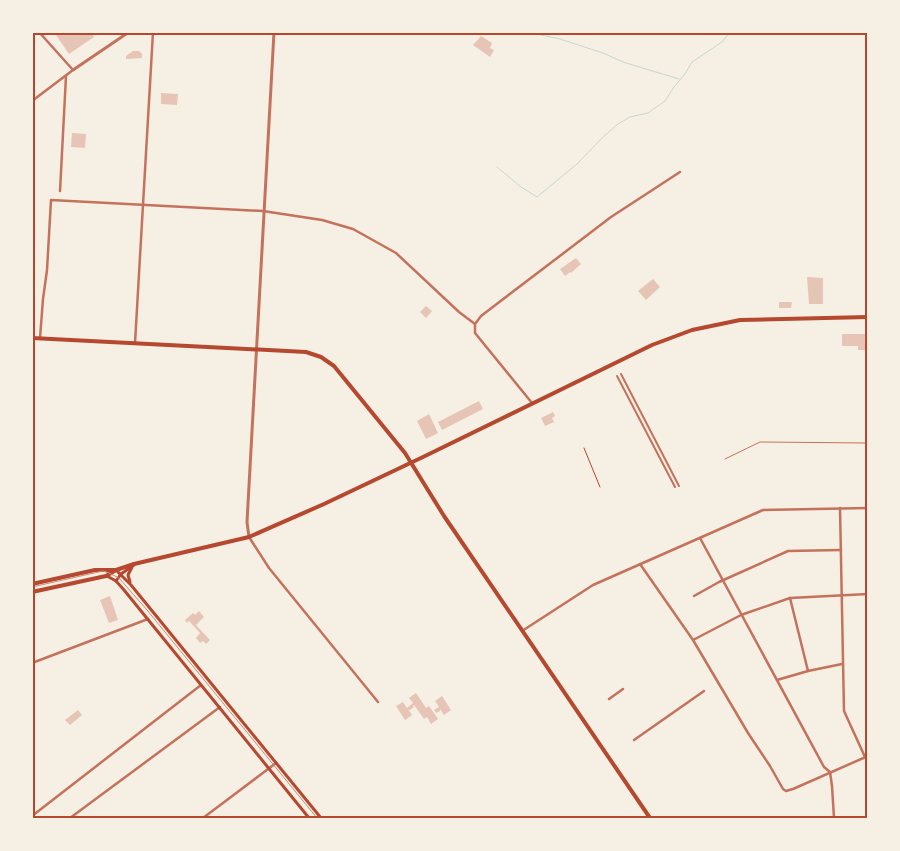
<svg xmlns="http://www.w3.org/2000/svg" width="900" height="851" font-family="Raleway,sans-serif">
<rect width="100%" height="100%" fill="#f6efe4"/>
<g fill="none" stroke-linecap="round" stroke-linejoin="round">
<!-- stream -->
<g stroke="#c9d6d2" stroke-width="1">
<path d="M 527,32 L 560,39 L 603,53 L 623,62 L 679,79"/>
<path d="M 497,167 L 521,187 L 537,197 L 577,164 L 603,137 L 618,124 L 630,117 L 648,113 L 665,101 L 674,87 L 685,74 L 692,62 L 722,42 L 730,32"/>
</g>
</g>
<!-- building -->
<g fill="#e6c5b7">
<path d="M 60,32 L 91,32 L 94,37 L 69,54 L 56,35 Z"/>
<path d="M 481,36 L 492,43 L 490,48 L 494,50 L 490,57 L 473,45 Z"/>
<path d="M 133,51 L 139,51 L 142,54 L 142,58 L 126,59 L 126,56 Z"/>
<path d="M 161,93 L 178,94 L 177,105 L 161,104 Z"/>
<path d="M 72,133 L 86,134 L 85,148 L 71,147 Z"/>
<path d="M 576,258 L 581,264 L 571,273 L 570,272 L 565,276 L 560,269 Z"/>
<path d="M 807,277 L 823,278 L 823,304 L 809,304 Z"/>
<path d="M 653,279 L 660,287 L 646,300 L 638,291 Z"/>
<path d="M 779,302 L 792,302 L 791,308 L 779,308 Z"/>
<path d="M 426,306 L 432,311 L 426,318 L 420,312 Z"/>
<path d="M 842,334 L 868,334 L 866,350 L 858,350 L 858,346 L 842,346 Z"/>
<path d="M 479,401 L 483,409 L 442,430 L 438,422 Z"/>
<path d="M 553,412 L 555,416 L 552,418 L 554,422 L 545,426 L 541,418 Z"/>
<path d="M 429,414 L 438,433 L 426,439 L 417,421 Z"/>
<path d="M 110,596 L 118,620 L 109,623 L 100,600 Z"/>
<path d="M 199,611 L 204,617 L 196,625 L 210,640 L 206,644 L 203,641 L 200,643 L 196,638 L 200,633 L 189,621 L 187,623 L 185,620 L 193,613 L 195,615 Z"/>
<path d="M 416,693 L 426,708 L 429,706 L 438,719 L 431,724 L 427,717 L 424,719 L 414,705 L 413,706 L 414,707 L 410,710 L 408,709 L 412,715 L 405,720 L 396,706 L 403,702 L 407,708 L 413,703 L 409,698 Z"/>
<path d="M 442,696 L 451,710 L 444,715 L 440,709 L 440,711 L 436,713 L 434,710 L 439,707 L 435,701 Z"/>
<path d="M 78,710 L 82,715 L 70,725 L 65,720 Z"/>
</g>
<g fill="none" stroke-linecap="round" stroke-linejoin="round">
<!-- path -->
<path stroke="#b5482f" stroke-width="1" d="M 584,448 L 600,487"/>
<!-- service -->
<path stroke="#c5725c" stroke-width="1" d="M 725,459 L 760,442 L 868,443"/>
<!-- pedestrian -->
<g stroke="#c5725c" stroke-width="2">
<path d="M 621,374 L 679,486"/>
<path d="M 617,376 L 675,487"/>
</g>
<!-- minor -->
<g stroke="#c5725c" stroke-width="2.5">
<path d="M 32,101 L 73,70 L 39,32"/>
<path d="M 60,191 L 66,76"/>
<path d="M 475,324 L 481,316 L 611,217 L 680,172"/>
<path d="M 40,338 L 43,299 L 47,270 L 51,200 L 263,211 L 322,220 L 353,229 L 396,253 L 459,312 L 475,324 L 475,333 L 532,403"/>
<path d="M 135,343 L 153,32"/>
<path d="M 840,508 L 844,711 L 865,757"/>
<path d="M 249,537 L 269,568 L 378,702"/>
<path d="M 700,538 L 824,767 L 830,772 L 832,786 L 834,818"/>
<path d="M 640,564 L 693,640 L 748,733 L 770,766 L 783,789 L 786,791 L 793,789 L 868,756"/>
<path d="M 694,596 L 719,582 L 788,551 L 841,550"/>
<path d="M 790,598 L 808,671"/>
<path d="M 522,631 L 593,585 L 763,510 L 868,508"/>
<path d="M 693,640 L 741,615 L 790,598 L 868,594"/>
<path d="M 32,663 L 148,619"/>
<path d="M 777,680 L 808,671 L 842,664"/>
<path d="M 609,699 L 623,689"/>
<path d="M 634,740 L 704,691"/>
<path d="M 32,816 L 201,685"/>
<path d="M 70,818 L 220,707"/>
<path d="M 203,818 L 276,763"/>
</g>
<!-- tertiary -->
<g stroke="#c5725c" stroke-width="3">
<path d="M 73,70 L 129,32"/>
<path d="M 249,537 L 247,522 L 274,32"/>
</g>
<!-- secondary -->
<g stroke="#b5482f" stroke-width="3">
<path d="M 116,570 L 131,585 L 321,818"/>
<path d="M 107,576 L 116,581 L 124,590 L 309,818"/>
<path d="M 116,581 L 121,574 L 134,565"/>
<path d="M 130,582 L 128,575 L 132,567"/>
</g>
<!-- primary -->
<g stroke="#b5482f" stroke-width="4">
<path d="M 32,338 L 306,352 L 321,357 L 334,366 L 405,453 L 444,516 L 650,818"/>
<path d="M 32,584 L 95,570 L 116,570"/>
<path d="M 32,592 L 106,576 L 116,570 L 134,564 L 249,537 L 324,504 L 423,457 L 652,345 L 692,330 L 740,320 L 868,317"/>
</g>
<!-- tram -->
<path stroke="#cf8b77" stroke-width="1" d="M 32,587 L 94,573 L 103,571 L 109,573 L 119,578 L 147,610 L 317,818"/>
</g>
<!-- border -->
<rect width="900" height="851" fill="none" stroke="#f6efe4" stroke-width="68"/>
<rect x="34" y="34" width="832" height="783" fill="none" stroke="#b5482f" stroke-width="2"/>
</svg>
